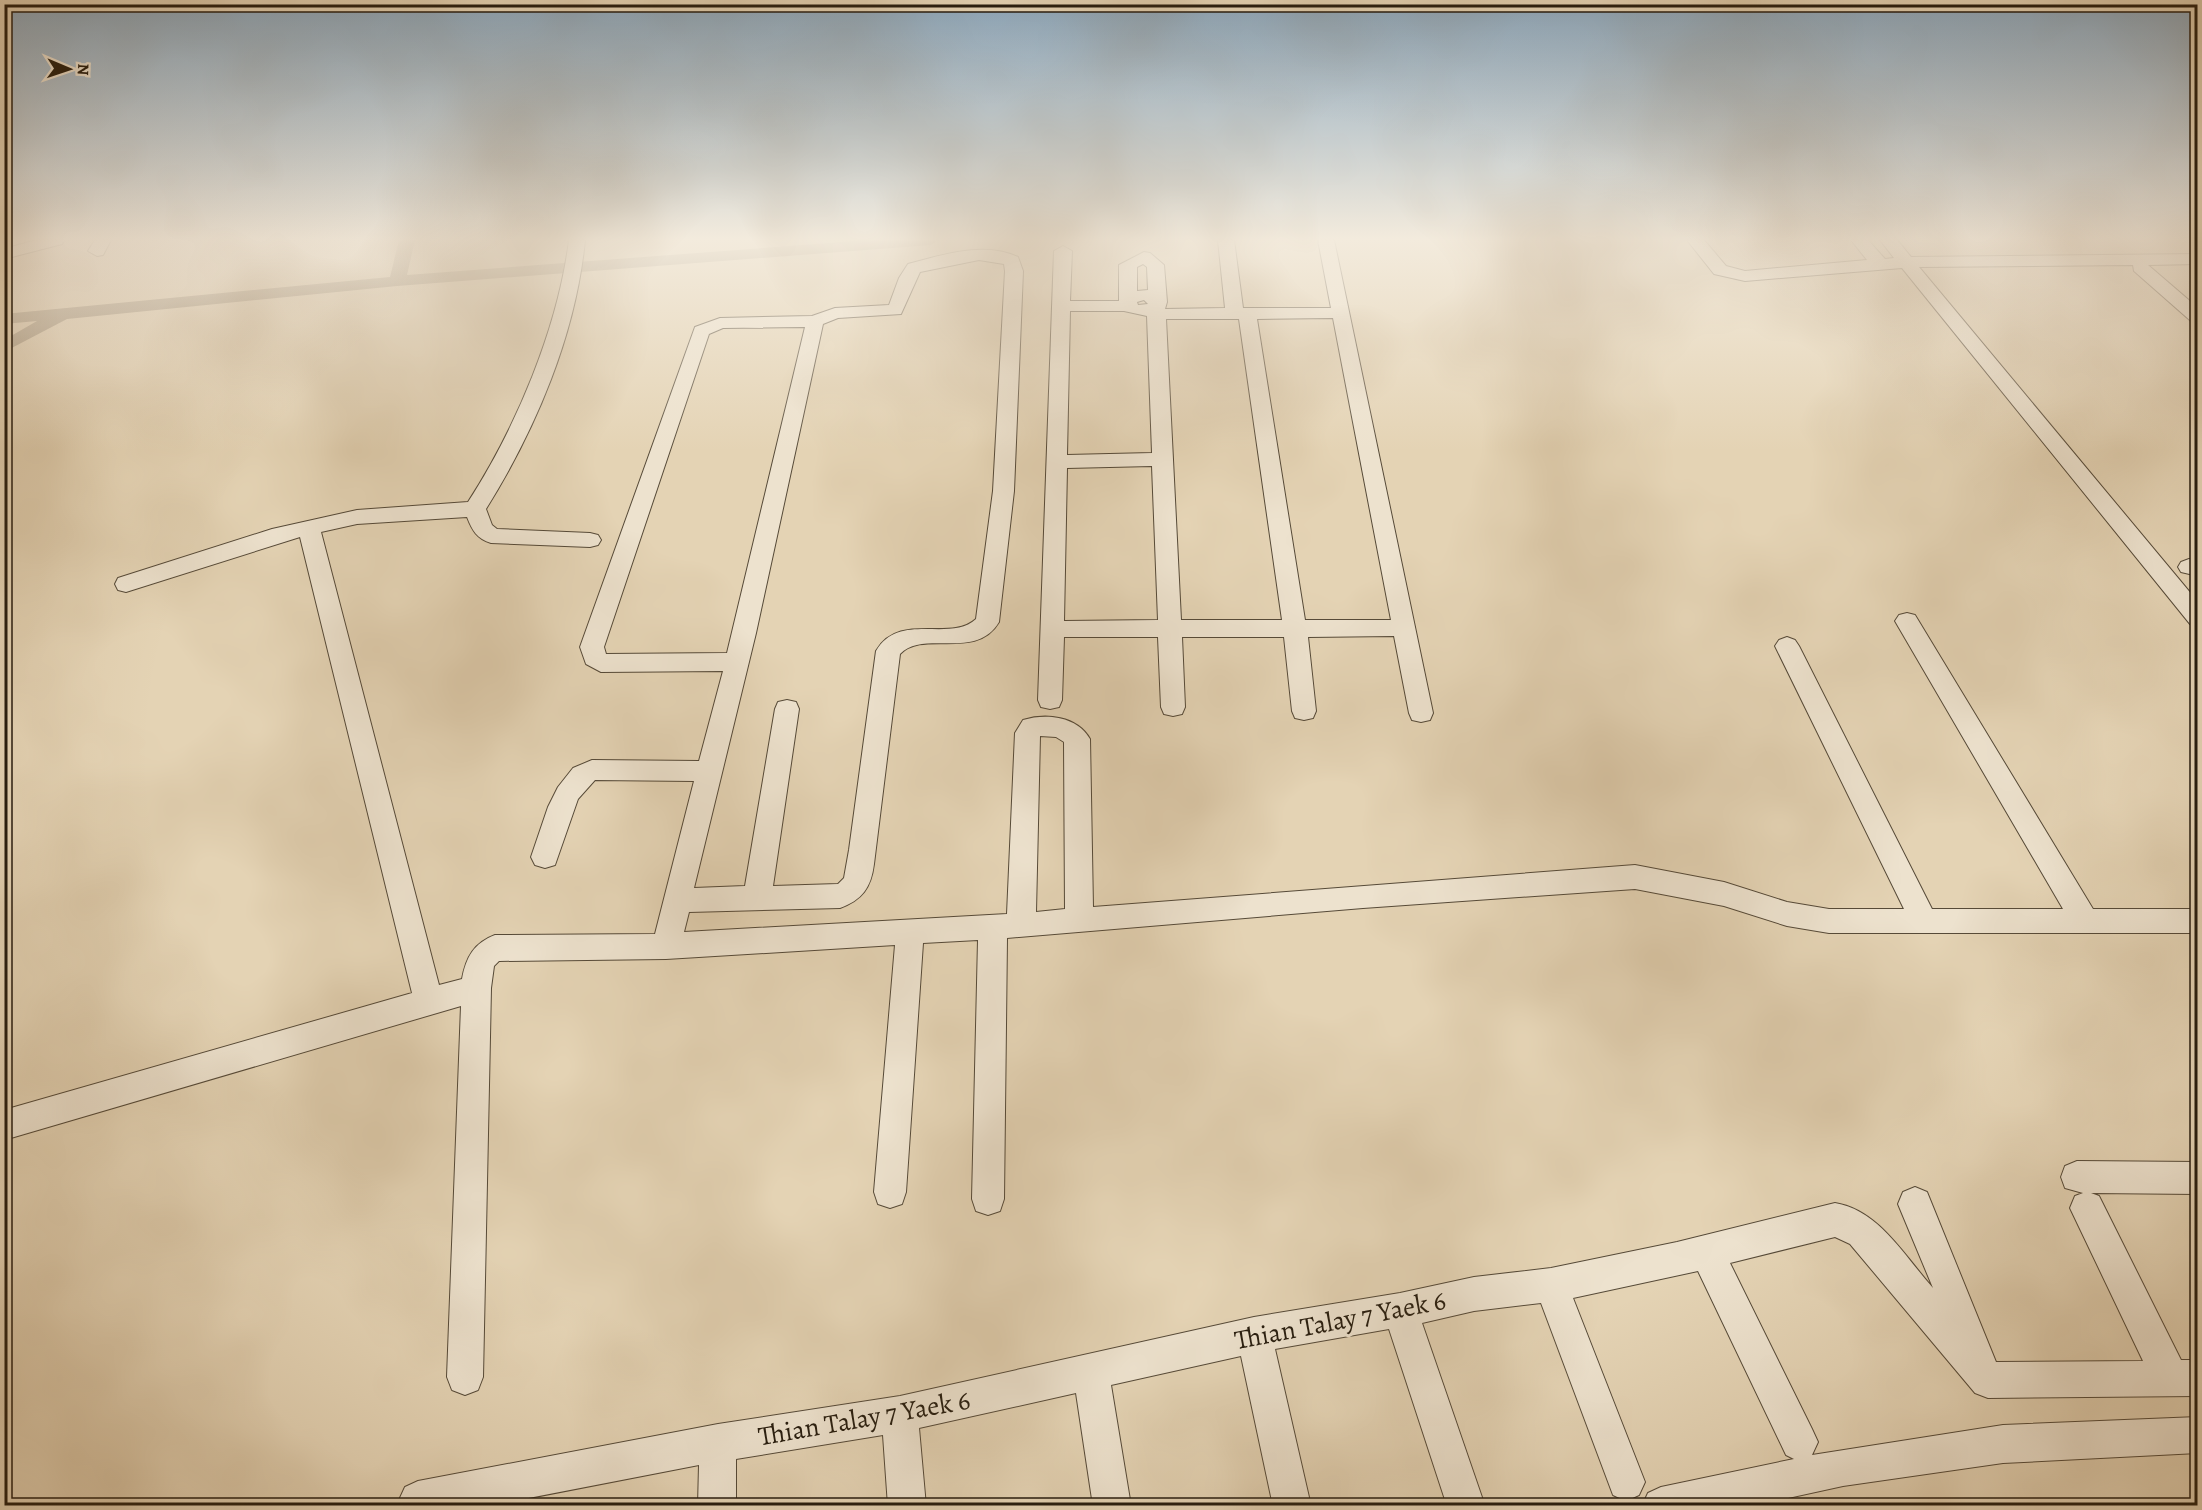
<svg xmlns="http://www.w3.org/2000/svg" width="2202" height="1510" font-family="Alegreya,serif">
<rect width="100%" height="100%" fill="#e4d3b4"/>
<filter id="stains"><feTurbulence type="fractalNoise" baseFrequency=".00333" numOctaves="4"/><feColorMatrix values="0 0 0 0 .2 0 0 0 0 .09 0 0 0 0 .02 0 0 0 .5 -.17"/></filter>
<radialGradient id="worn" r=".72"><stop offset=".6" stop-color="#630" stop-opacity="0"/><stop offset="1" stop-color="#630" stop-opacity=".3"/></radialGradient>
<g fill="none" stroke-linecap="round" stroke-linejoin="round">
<!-- canal -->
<path fill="#a4957c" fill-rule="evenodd" d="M 399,240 L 415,240 L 407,275 L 868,240 L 939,240 L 931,245 L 397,286 L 67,319 L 4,352 L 4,340 L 37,321 L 4,324 L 4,314 L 390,277 Z"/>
<!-- minor casing -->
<g stroke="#564a38" stroke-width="2">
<g id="minor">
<path d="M 36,240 L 64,240 L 62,244 L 4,259 L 4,249 Z"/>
<path d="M 95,240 L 111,240 L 103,255 L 97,256 L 88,251 Z"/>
<path d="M 569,240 L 585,240 C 576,334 536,429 486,509 L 492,525 L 497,529 L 590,533 L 598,535 L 601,540 L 598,545 L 590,547 L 491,543 C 477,539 472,530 467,517 L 357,524 L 321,532 L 439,985 L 462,979 C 466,957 474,943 495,935 L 655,934 L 694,781 L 595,780 L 578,799 L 555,865 L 545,868 L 535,865 L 531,857 L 548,807 L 558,787 L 573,768 L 592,760 L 699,761 L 723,671 L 601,672 L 586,664 L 580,647 L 695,327 L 720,318 L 812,316 L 835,308 L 889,305 L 899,278 L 908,264 C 942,255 984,241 1018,257 L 1023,271 L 1014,491 L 999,622 C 976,661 924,629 900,654 L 874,864 C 871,888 862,900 840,908 L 689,912 L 684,932 L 1007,914 L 1015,733 L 1023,720 C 1046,713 1077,716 1090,739 L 1093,907 L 1635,865 L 1724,882 L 1787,902 L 1829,909 L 1904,909 L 1775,646 L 1779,640 L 1787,637 L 1795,640 L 1799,646 L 1932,909 L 2063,909 L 1895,621 L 1899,615 L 1907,613 L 1915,615 L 2093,909 L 2198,909 L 2198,933 L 1829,933 L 1787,926 L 1724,906 L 1635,889 L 1363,908 L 1007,938 L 1004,1199 L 1000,1211 L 988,1215 L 976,1211 L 972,1199 L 978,940 L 923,943 L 906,1192 L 902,1204 L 890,1208 L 878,1204 L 874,1192 L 895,945 L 666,959 L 499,961 L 494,966 L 491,988 L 483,1377 L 478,1390 L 465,1395 L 452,1390 L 447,1377 L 461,1006 L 4,1140 L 4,1110 L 412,993 L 300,537 L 126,592 L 118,590 L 115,584 L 118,578 L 272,529 L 357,510 L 468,502 C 516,428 558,328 569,240 ZM 979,260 L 1004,264 L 1005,271 L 993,491 L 976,619 C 950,643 899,611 876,651 L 849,850 L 844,878 L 838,884 L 773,886 L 799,709 L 796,702 L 787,700 L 778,702 L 775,709 L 745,886 L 694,888 L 756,633 L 823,324 L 838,318 L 901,314 L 920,272 ZM 805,327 L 727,653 L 606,654 L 604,647 L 709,334 L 723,328 ZM 1040,736 L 1056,737 L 1064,742 L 1065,909 L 1036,912 Z"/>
<path d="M 1218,240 L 1234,240 L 1243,308 L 1331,308 L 1318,240 L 1334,240 L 1433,713 L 1430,720 L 1421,722 L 1412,720 L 1409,713 L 1394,636 L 1308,637 L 1316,711 L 1313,718 L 1304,720 L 1295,718 L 1292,711 L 1284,637 L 1182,637 L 1185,707 L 1182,714 L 1173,716 L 1164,714 L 1161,707 L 1158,637 L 1064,637 L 1062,700 L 1059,707 L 1050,709 L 1041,707 L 1038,700 L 1054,251 L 1063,246 L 1072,251 L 1070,301 L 1119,301 L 1119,265 L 1144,252 L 1150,253 L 1164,265 L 1167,302 L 1165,309 L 1225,308 ZM 1143,264 L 1147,267 L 1148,290 L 1137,291 L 1137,267 ZM 1144,300 L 1148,304 L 1138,305 L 1137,302 ZM 1070,311 L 1124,311 L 1147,316 L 1152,453 L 1067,455 ZM 1333,318 L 1391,620 L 1305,620 L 1257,319 ZM 1166,319 L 1239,319 L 1282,620 L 1181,620 ZM 1152,466 L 1158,620 L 1064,621 L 1067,468 Z"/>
<path d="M 1687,240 L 1704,240 L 1726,266 L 1745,271 L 1867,260 L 1851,240 L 1868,240 L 1885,259 L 1894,258 L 1880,240 L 1897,240 L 1911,257 L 2198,254 L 2198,264 L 2148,265 L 2198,308 L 2198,323 L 2192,322 L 2134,271 L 2133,265 L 1919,267 L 2198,602 L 2198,626 L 2190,624 L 1902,268 L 1745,281 L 1714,274 Z"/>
<path d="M 2189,559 L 2198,560 L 2198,576 L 2181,572 L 2178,567 L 2181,562 Z"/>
<path d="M 2077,1161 L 2198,1162 L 2198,1194 L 2091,1193 L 2099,1196 L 2181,1360 L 2198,1360 L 2198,1396 L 1988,1398 L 1975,1393 L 1850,1244 L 1835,1237 L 1730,1263 L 1812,1429 L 1818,1442 L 1812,1455 L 2003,1425 L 2198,1417 L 2198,1453 L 2003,1463 L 1843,1486 L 1751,1506 L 1642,1506 L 1648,1493 L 1661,1487 L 1794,1459 L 1786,1455 L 1698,1271 L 1573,1298 L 1645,1482 L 1639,1495 L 1626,1501 L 1613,1495 L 1541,1303 L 1474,1311 L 1422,1323 L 1485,1506 L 1447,1506 L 1389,1329 L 1275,1349 L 1311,1506 L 1273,1506 L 1241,1356 L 1111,1385 L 1131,1506 L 1093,1506 L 1076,1393 L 919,1428 L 926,1506 L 888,1506 L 883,1435 L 736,1459 L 736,1506 L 698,1506 L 699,1465 L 488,1506 L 401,1506 L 399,1500 L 405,1487 L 418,1481 L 718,1424 L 900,1396 L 1254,1317 L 1400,1293 L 1474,1277 L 1551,1268 L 1677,1242 L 1835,1203 C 1879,1210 1905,1257 1933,1288 L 1898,1204 L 1903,1192 L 1915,1187 L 1927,1192 L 1996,1362 L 2143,1361 L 2070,1208 L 2075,1196 L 2083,1193 L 2065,1188 L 2061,1177 L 2065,1166 Z"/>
</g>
</g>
<!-- minor -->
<use href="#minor" fill="#ede2ce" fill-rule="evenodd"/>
</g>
<!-- sky -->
<linearGradient id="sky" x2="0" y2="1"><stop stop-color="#8da8bd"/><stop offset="0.53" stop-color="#f3ebdd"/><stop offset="1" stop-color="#f3ebdd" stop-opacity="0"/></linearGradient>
<rect width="2202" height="451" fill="url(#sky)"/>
<g text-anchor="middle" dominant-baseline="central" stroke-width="6" stroke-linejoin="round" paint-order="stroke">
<!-- near-street labels -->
<g font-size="27" fill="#271d0f" stroke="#ede2ce">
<text transform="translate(1340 1320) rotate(-11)">Thian Talay 7 Yaek 6</text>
<text transform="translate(864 1418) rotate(-10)">Thian Talay 7 Yaek 6</text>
</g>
</g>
<!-- margin -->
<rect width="2202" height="1510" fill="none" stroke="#e4d3b4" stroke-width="24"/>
<rect x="6" y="6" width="2190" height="1498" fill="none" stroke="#271d0f" stroke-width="3"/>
<rect x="12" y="12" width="2178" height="1486" fill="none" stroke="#271d0f" stroke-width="1.5"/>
<!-- north arrow -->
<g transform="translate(69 69) rotate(92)" stroke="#ede2ce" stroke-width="4.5" paint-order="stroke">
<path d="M0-4.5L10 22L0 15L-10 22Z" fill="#271d0f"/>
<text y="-9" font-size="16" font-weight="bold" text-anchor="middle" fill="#271d0f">N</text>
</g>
<rect width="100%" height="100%" filter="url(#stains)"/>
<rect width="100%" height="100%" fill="url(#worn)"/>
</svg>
